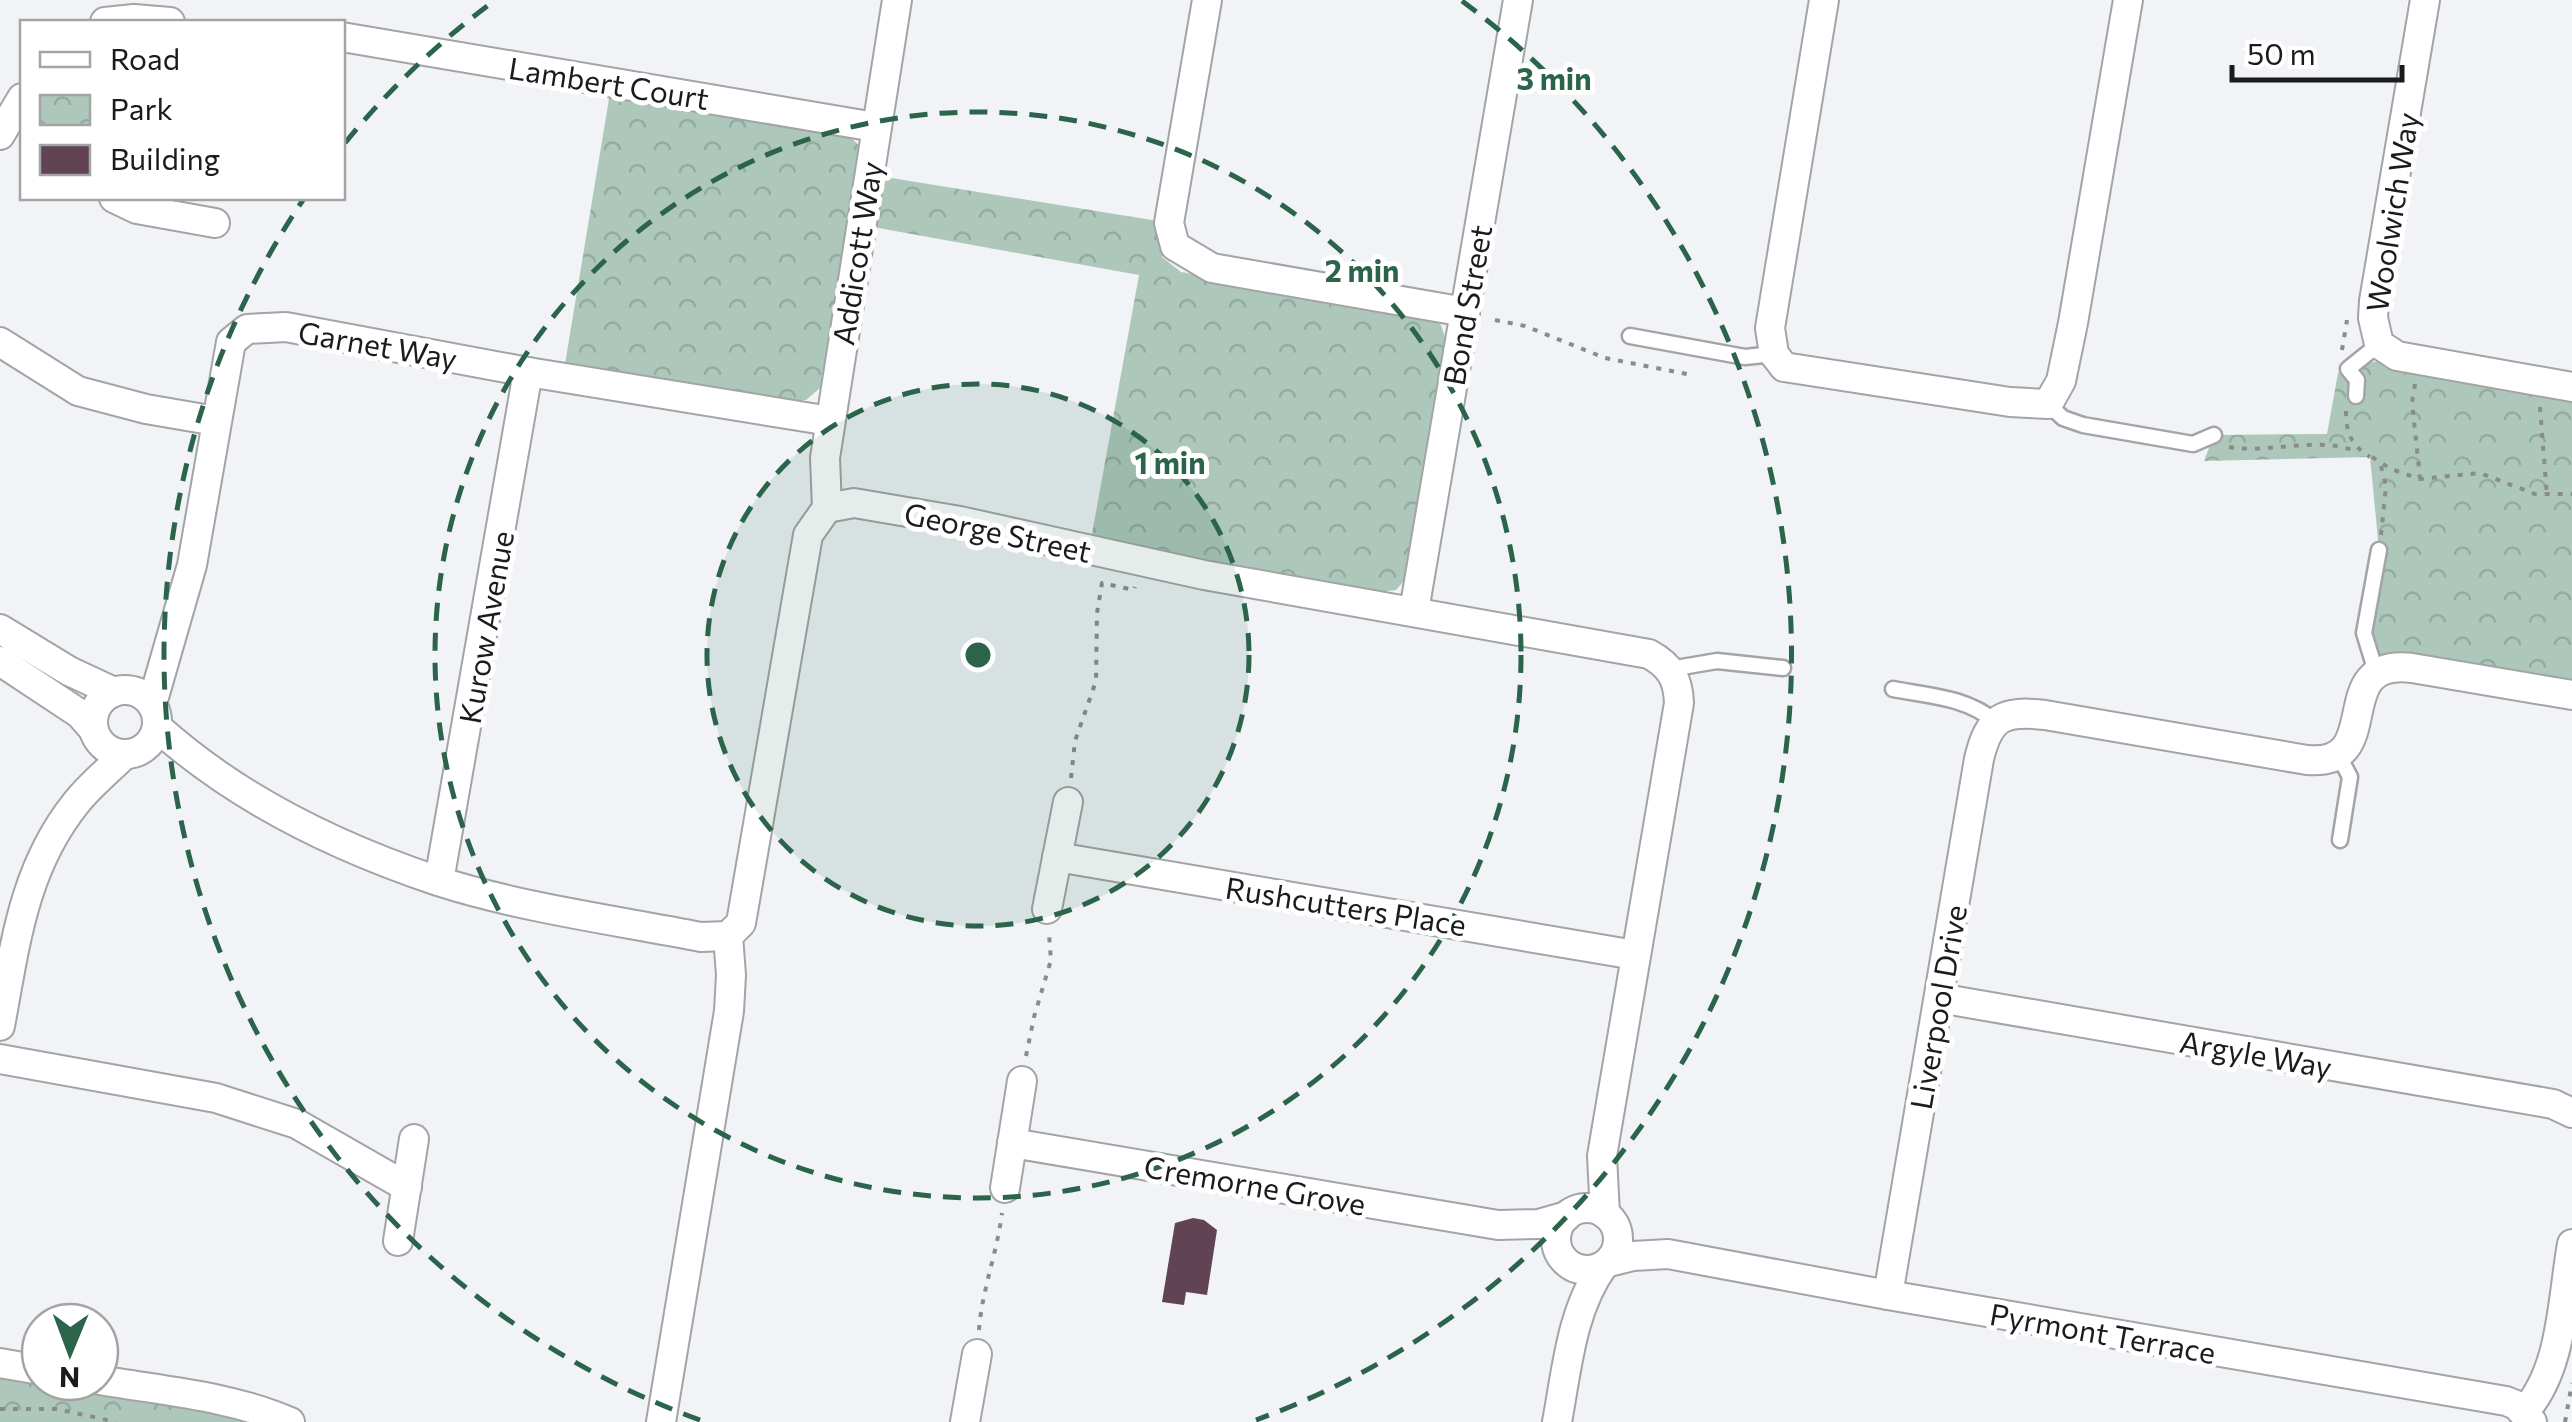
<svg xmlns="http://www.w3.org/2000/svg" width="2572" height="1422" font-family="Commissioner,sans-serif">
<defs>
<pattern id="park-crowns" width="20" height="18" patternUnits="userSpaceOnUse" patternTransform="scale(2.5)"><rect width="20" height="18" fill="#adc8ba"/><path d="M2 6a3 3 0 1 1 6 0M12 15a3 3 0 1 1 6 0" fill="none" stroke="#94ab9f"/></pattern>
</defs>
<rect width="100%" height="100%" fill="#f1f3f6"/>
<!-- park -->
<g fill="url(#park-crowns)">
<path d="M 610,93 L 844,130 L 860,147 L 820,388 L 806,400 L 789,401 L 565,364 Z"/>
<path d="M 879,176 L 1164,222 L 1162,257 L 1181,272 L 1427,315 L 1441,325 L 1447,343 L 1411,573 L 1396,590 L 1379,592 L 1209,565 L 1092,534 L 1139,275 L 873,227 Z"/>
<path d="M 2380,360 L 2572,389 L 2572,695 L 2376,672 L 2364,633 L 2379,550 L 2370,457 L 2204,461 L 2214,435 L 2327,434 L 2338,373 Z"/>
<path d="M 0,1370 L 40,1382 L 76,1382 L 221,1406 L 272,1422 L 0,1422 Z"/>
</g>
<!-- building -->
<path fill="#614354" d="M 1193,1218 L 1204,1220 L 1217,1230 L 1207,1295 L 1186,1292 L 1184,1305 L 1162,1302 L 1175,1223 Z"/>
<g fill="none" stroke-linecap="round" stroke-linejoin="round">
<!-- lane casing -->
<g stroke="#a2a4a7" stroke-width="19">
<g id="lane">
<path d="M 1630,336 L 1745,357 L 1774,354"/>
<path d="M 2356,396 L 2357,380 L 2348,369 L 2379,344"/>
<path d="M 2048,404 L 2063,418 L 2083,425 L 2193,444 L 2214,435"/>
<path d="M 1670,669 L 1717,661 L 1783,668"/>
<path d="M 2376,672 L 2364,633 L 2379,550"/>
<path d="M 1893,689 C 1930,696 1966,697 1996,722"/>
<path d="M 2339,756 L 2350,777 L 2340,840"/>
</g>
</g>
<!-- street casing -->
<g stroke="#a2a4a7" stroke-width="32">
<g id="street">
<path d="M 1207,0 L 1169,223 L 1175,246 L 1212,268 L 1465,312"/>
<path d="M 1824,0 L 1770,328 L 1774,354 L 1784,367 L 2010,402 L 2048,404 L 2061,381 L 2073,323 L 2128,0"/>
<path d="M 2425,0 L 2374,301 L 2373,318 L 2379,344 L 2397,356 L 2572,387"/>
<path d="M 105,22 L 134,19 L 170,22"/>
<path d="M 342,37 L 875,127"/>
<path d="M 0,135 L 22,98"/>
<path d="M 114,198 L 137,209 L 215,223"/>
<path d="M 0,342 L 78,391 L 146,409 L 216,421"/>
<path d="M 827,508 L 825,458 L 897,0"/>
<path d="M 1414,611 L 1518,0"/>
<path d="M 0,629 L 69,671 L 114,692"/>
<path d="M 0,661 L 80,714 L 93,729"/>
<circle cx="125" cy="722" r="32"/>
<path d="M 152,704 L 192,565 L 231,342 L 247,329 L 286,327 L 528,372 L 830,421"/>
<path d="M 157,727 C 237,799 336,847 438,881 C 522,908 614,920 701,937 L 728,936 L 741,923 L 808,535 L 827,508 L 854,503 L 960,521 L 1204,575 L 1649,654 C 1671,666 1678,679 1679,703 L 1602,1156 L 1605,1214"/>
<path d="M 1057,857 L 1635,955"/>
<path d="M 439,881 L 528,372"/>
<path d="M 1047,909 L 1068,802"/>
<path d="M 1939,998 L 2553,1104 L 2572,1113"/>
<path d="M 0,1026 C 15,946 23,869 76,803 C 90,785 109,770 125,754"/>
<path d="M 0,1059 L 216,1098 L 297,1124 L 407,1187"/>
<path d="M 1012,1143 L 1498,1225 L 1539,1224 L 1567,1216"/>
<path d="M 1005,1188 L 1022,1081"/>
<circle cx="1587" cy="1239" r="31"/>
<path d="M 398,1241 L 414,1139"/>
<path d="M 1609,1262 L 1633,1256 L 1668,1254 L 1888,1295 L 2506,1401 L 2516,1405 L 2532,1422"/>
<path d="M 1888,1295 L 1979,759 C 1989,717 2003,710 2045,715 L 2307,760 C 2389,767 2325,658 2412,668 L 2572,695"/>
<path d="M 0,1363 L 40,1370"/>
<path d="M 100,1380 C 163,1391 231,1396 290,1422"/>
<path d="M 2524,1412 C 2563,1369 2562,1300 2572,1244"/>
<path d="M 661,1422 L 729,1011 L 731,975 L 728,936"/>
<path d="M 965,1422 L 977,1354"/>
<path d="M 1557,1422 C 1567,1369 1571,1311 1603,1266"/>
</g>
</g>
<!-- path -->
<g stroke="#8a8b8d" stroke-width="4" stroke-dasharray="5 8" stroke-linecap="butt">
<path d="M 1495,320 L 1525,326 L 1605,358 L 1687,374 L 1690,367"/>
<path d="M 2342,350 L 2347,320"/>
<path d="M 2415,384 L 2412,402 L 2420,479"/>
<path d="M 2540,407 L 2547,496"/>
<path d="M 2346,411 C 2346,433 2351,445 2370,457"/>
<path d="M 2229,447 C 2272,454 2317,435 2358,452"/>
<path d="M 2372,457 L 2391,469 L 2420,479 L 2480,473 L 2535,494 L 2572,494"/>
<path d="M 2381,466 L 2386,486 L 2381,535"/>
<path d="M 1071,778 L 1075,741 L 1096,681 L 1097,613 L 1102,583 L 1134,590 L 1135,587"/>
<path d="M 1026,1056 L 1034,1017 L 1051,960 L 1049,934"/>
<path d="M 979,1330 C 982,1290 997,1253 1002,1213"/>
<path d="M 0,1409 L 57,1409 L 116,1422"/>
<path d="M 2565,1422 L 2572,1383"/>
</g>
<!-- lane -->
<use href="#lane" stroke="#fff" stroke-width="14"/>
<!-- street -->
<use href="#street" stroke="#fff" stroke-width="28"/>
</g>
<!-- distance rings -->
<circle cx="978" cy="655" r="271" fill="#2b634b" fill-opacity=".12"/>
<g fill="none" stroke="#2b634b" stroke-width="5" stroke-dasharray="18 12">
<circle cx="978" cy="655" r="271"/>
<circle cx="978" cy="655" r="543"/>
<path d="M700 1420A814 814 0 0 1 303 200M345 143A814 814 0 0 1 494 1M1462 1A814 814 0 0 1 1256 1420"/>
</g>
<g text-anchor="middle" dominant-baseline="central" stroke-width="10" stroke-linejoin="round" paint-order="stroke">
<!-- street labels -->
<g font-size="30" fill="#1a1b1c" stroke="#fff">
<text transform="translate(609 82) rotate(9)">Lambert Court</text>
<text transform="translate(2391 212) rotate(-81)">Woolwich Way</text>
<text transform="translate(856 253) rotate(-81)">Addicott Way</text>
<text transform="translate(1466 305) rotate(-80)">Bond Street</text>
<text transform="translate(378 344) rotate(10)">Garnet Way</text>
<text transform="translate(998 531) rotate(12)">George Street</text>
<text transform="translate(485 627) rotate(-80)">Kurow Avenue</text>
<text transform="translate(1346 905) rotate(9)">Rushcutters Place</text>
<text transform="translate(1937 1007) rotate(-80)">Liverpool Drive</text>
<text transform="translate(2256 1053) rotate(10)">Argyle Way</text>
<text transform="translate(1255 1184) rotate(10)">Cremorne Grove</text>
<text transform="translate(2103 1332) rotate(10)">Pyrmont Terrace</text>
</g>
</g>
<circle cx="978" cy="655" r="15" fill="#2b634b" stroke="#fff" stroke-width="5"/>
<g font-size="30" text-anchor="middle" font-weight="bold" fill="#2b634b" stroke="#fff" stroke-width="10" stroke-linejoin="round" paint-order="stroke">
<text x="1554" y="90">3 min</text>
<text x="1362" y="282">2 min</text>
<text x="1170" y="474">1 min</text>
</g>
<!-- legend -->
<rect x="20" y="20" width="325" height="180" fill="#ffffff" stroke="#a3a4a4" stroke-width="2.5"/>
<rect x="40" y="52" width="50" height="15" fill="#ffffff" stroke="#a3a4a4" stroke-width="2.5"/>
<text x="110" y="70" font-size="30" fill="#1a1b1c">Road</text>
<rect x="40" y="95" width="50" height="30" fill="url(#park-crowns)" stroke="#a3a4a4" stroke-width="2.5"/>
<text x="110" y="120" font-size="30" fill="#1a1b1c">Park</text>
<rect x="40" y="145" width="50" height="30" fill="#614354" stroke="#a3a4a4" stroke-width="2.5"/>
<text x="110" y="170" font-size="30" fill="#1a1b1c">Building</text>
<!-- north arrow -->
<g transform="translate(70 1352) rotate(181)"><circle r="48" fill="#ffffff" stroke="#a3a4a4" stroke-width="2.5"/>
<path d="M0-8L18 38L0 25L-18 38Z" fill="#2b634b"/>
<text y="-15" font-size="28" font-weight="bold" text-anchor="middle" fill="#1a1b1c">N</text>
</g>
<!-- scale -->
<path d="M2232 65v15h170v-15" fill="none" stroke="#1a1b1c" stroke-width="5"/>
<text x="2247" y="65" font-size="30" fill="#1a1b1c" stroke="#ffffff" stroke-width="8" paint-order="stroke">50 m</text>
</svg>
